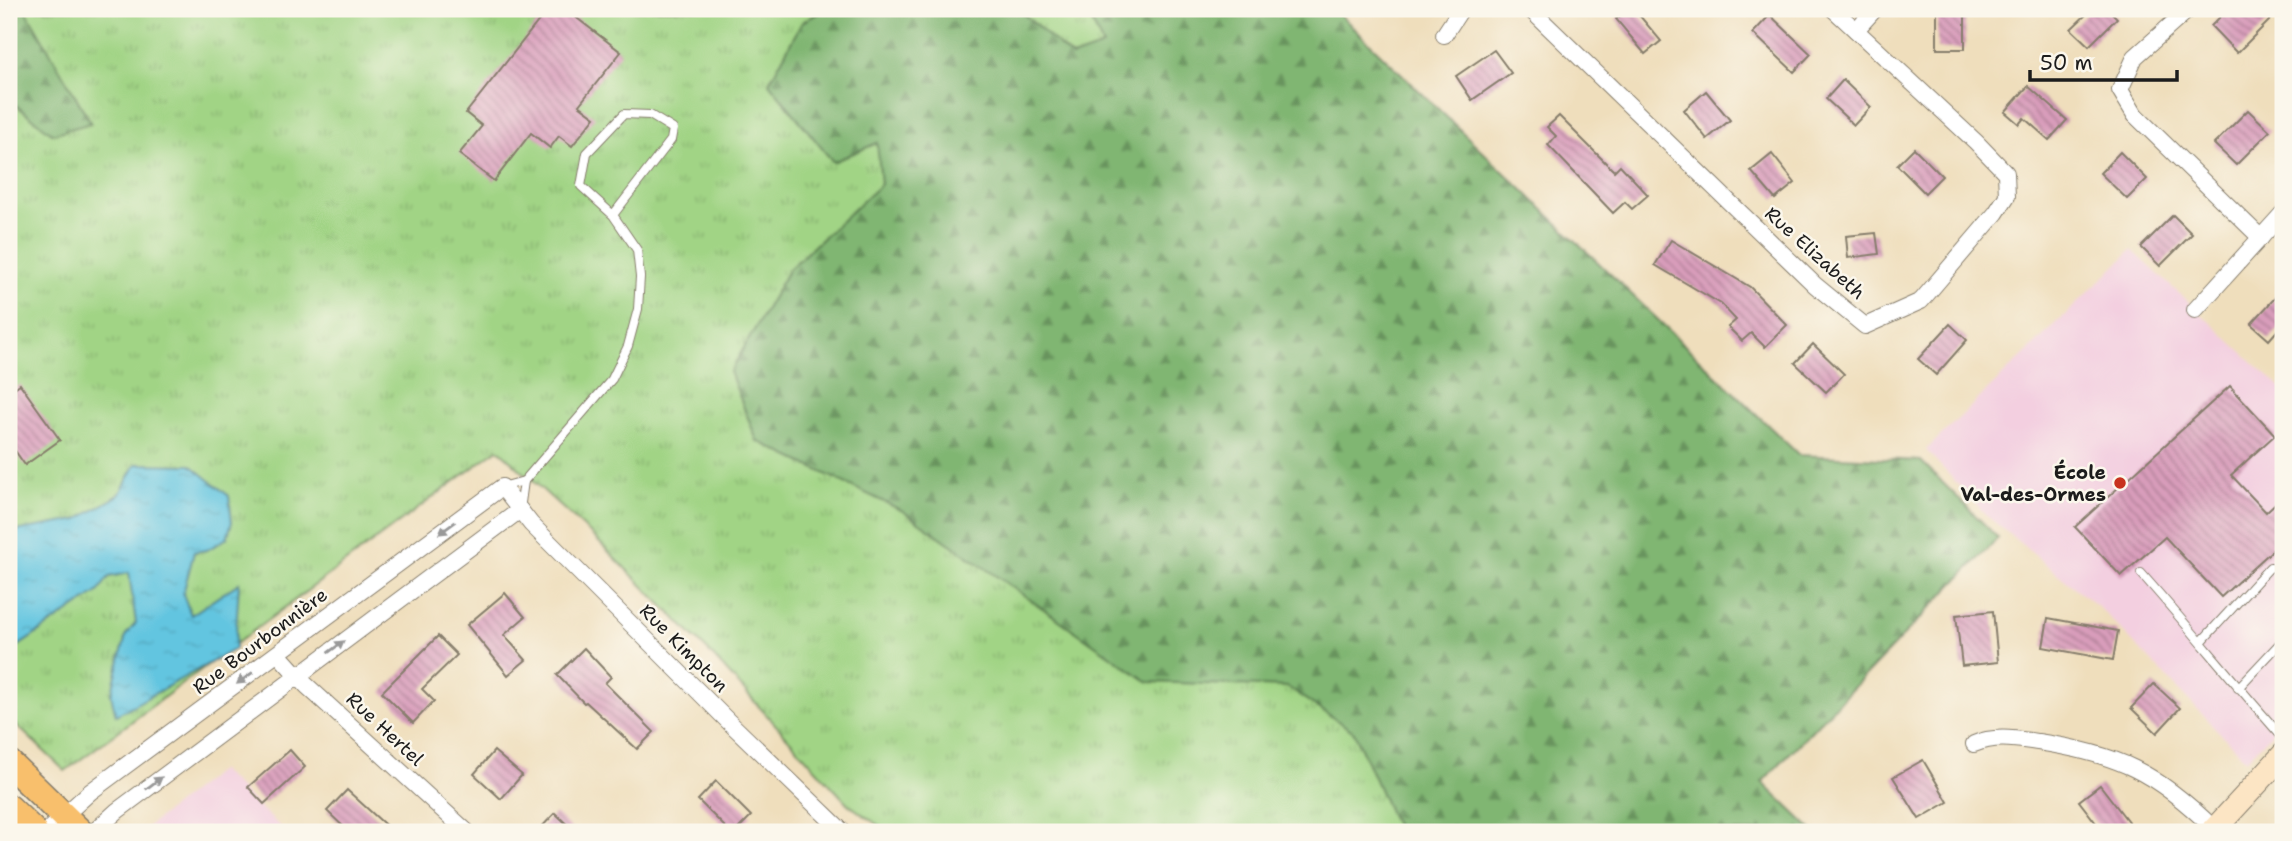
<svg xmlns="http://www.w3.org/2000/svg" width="2292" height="841" font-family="'Shantell Sans',sans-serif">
<defs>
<pattern id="grass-tufts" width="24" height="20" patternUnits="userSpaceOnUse" patternTransform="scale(1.75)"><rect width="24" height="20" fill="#a1d485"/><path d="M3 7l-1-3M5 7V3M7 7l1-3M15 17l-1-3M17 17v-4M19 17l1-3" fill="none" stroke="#8ab572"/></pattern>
<pattern id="forest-firs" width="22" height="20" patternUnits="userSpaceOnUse" patternTransform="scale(1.75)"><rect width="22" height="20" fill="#80b672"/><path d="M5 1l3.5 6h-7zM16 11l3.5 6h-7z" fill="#68935d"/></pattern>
<pattern id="water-ripples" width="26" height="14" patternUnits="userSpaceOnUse" patternTransform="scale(1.75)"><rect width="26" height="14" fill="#62c5e0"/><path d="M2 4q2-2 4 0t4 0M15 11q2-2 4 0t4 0" fill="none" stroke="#54a9c0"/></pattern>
<pattern id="building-back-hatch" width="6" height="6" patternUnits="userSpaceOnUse" patternTransform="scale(1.75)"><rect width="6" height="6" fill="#d99dbb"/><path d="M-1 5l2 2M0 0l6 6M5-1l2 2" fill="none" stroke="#af7f97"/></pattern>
</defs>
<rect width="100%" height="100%" fill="#fbf7ec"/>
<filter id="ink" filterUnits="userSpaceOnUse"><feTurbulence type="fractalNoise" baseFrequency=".0143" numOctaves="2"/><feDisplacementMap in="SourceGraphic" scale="14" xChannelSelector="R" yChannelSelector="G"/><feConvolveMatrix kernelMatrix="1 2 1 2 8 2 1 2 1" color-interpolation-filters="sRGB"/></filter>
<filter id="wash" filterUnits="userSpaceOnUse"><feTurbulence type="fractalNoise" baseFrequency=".00686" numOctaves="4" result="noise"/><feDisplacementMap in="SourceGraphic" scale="28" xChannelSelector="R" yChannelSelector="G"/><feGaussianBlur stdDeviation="1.57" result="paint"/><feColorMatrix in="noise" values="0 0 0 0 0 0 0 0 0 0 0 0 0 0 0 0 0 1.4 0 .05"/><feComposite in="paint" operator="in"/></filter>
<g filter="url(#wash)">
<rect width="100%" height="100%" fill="#efdebc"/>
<!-- built -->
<g fill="#f3cfe0">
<path d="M 2132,250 L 2283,390 L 2283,721 L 2246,760 L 2102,610 L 1987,516 L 1926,450 Z"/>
<path d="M 220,770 L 286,832 L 141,832 Z"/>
</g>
<!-- grass -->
<path fill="url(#grass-tufts)" stroke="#5e7850" stroke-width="2" d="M 9,9 L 1270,9 L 1520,832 L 888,832 L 848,804 L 710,653 L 592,535 L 498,449 L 65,771 L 9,718 Z"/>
<!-- forest -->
<g fill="url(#forest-firs)" stroke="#4e6947" stroke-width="2">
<path d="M 9,9 L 25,9 L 91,123 L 53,134 L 9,100 Z"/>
<path d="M 826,9 L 1018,9 L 1072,57 L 1103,46 L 1086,9 L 1334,9 L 1799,455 L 1921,461 L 1998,538 L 1762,782 L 1814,832 L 1398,832 L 1354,732 L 1287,687 L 1148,682 L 903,511 L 757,441 L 730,372 L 789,269 L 881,184 L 877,143 L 833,162 L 769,83 L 802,22 Z"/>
</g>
<!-- water -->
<path fill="url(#water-ripples)" stroke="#3f707e" stroke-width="2" d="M 136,464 L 191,465 L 229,496 L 232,522 L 227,538 L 207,550 L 194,552 L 183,594 L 191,615 L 239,583 L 235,649 L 116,715 L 111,695 L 126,635 L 136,623 L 129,573 L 109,577 L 98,592 L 14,649 L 9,642 L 9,532 L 77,520 L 119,495 Z"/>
<g id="blocks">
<!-- building -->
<g fill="url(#building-back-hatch)">
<path d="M 548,9 L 565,9 L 621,52 L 579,105 L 595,117 L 572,146 L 559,136 L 550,148 L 531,133 L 494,181 L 459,154 L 482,126 L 466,113 Z"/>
<path d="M 1629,9 L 1634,9 L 1661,41 L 1645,54 L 1616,19 Z"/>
<path d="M 2092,9 L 2108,9 L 2117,18 L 2089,46 L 2071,29 Z"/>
<path d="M 2228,9 L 2281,9 L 2237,53 L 2211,26 Z"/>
<rect x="1937" y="10" width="28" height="39"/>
<path d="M 1770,15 L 1811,54 L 1794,72 L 1753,33 Z"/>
<path d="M 1494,50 L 1511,73 L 1472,100 L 1456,76 Z"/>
<path d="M 1843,80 L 1871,107 L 1854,125 L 1826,99 Z"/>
<path d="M 2028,86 L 2067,120 L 2049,140 L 2024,118 L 2019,124 L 2005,112 Z"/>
<path d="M 1706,91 L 1730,120 L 1707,139 L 1684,110 Z"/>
<path d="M 2248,110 L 2270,131 L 2236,165 L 2214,144 Z"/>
<path d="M 1559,116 L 1614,171 L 1620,165 L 1648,195 L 1632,209 L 1625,202 L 1613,213 L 1548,145 L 1556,136 L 1547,127 Z"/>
<path d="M 1914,148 L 1942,176 L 1925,193 L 1897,165 Z"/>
<path d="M 2120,152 L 2147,179 L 2127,199 L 2100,173 Z"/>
<path d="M 1772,154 L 1795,183 L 1775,199 L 1751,171 Z"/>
<path d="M 2173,215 L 2192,234 L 2160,266 L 2141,247 Z"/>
<path d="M 1876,233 L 1879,254 L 1848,258 L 1846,236 Z"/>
<path d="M 1671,240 L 1750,287 L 1787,325 L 1765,347 L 1751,333 L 1742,341 L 1728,327 L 1736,320 L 1721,304 L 1655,265 Z"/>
<path d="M 2283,289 L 2283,324 L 2269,340 L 2251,324 Z"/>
<path d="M 1950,324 L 1967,340 L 1936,375 L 1918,359 Z"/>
<path d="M 1813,344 L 1844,374 L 1826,392 L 1795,363 Z"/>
<path d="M 20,384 L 60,440 L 25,465 L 9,442 L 9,392 Z"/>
<path d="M 2230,386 L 2275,435 L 2231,475 L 2266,512 L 2283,496 L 2283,550 L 2276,547 L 2221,597 L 2165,537 L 2121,576 L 2075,527 Z"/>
<path d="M 505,593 L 525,617 L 504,635 L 526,660 L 508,675 L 467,625 Z"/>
<path d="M 1993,611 L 1998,662 L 1962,666 L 1956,615 Z"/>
<path d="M 2048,618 L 2118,631 L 2113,660 L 2043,647 Z"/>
<path d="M 438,636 L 457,655 L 422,689 L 434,701 L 413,723 L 382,692 Z"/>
<path d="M 584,648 L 611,677 L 605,683 L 654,732 L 637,749 L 586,702 L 584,703 L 557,675 Z"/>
<path d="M 2154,684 L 2180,708 L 2157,733 L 2131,708 Z"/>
<path d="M 290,750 L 305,767 L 264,804 L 248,787 Z"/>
<path d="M 494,751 L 522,775 L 501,799 L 474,774 Z"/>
<path d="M 1923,760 L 1948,802 L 1919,819 L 1893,777 Z"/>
<path d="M 716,781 L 751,816 L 735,832 L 730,832 L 698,800 Z"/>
<path d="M 2100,785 L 2136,832 L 2103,832 L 2079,801 Z"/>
<path d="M 347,790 L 393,832 L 349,832 L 327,811 Z"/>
<path d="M 555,813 L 575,832 L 537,832 Z"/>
</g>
</g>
</g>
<g filter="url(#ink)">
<use href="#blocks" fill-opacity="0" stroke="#867d6c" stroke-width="2"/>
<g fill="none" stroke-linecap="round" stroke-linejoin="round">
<!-- service casing -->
<g stroke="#867d6c" stroke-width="10">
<g id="service">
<path d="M 502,487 L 524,481"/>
<path d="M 520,510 L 524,481 L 612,379 L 628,346 L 638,309 L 640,277 L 637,250 L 613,215 L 581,186 L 587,153 L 624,114 L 650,115 L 673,129 L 671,140 L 613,215"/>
<path d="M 2141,573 C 2189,627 2235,684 2283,738"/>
<path d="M 2202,641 L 2270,567 L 2283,569"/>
<path d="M 2238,688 L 2283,640"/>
</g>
</g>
<!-- minor casing -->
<g stroke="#867d6c" stroke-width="18">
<g id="minor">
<path d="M 1530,9 L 1815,285 L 1865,326 L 1921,301 L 1996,213 L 2007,196 L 2006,173 L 1976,142 L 1833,9"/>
<path d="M 2189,9 L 2135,57 L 2120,90 L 2135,115 L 2261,238"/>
<path d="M 1856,30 L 1875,9"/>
<path d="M 1444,35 L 1461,9"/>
<path d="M 2195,310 L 2283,213"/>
<path d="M 278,654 L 306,685 L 467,832"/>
<path d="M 1974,744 C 1994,735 2016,739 2038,742 C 2118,754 2156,772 2214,829"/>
<path d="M 46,832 L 90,792 L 502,487 L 531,524 L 728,721 L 843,832"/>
<path d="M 94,832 L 117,811 L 520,510"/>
</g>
</g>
<!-- secondary casing -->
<g stroke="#867d6c" stroke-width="25">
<path id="secondary" d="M 2212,832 L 2283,755"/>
</g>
<!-- primary casing -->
<g stroke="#867d6c" stroke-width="29">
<g id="primary">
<path d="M 9,763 L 80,832"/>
<path d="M 9,808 L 34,832"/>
</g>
</g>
<!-- service -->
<use href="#service" stroke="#fff" stroke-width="8"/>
<!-- minor -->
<use href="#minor" stroke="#fff" stroke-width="16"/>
<!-- secondary -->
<use href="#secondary" stroke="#fce5c4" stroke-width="23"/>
<!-- primary -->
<use href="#primary" stroke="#f8bf6c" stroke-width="26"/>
</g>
<!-- one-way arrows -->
<defs><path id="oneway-solid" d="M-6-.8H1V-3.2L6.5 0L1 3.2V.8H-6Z" transform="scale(1.75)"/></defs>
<g fill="#999">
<use href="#oneway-solid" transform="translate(447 528) rotate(144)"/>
<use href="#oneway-solid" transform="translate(336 647) rotate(-36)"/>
<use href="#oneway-solid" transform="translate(245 678) rotate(144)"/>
<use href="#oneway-solid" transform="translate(154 783) rotate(-37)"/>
</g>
</g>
<!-- markers -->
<circle fill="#c8321e" stroke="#fbf7ec" stroke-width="2.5" cx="2120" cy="483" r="7"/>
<g text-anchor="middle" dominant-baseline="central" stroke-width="5" stroke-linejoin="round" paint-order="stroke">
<!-- street labels -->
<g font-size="19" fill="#1c1c1c" stroke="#fbf7ec">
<text transform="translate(1815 253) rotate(42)">Rue Elizabeth</text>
<text transform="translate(260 641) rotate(-37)">Rue Bourbonnière</text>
<text transform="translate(684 648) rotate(45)">Rue Kimpton</text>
<text transform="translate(385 729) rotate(43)">Rue Hertel</text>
</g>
<!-- poi labels -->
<g font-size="19" font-weight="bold" fill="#1c1c1c" stroke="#fbf7ec" text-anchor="end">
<text x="2106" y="472">École<tspan x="2106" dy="22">Val-des-Ormes</tspan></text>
</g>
</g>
<!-- margin -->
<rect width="2292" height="841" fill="none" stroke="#fbf7ec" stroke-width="35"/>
<!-- scale -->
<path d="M2030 70v10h147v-10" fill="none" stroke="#1c1c1c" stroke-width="3.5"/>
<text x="2040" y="70" font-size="21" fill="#1c1c1c" stroke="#fbf7ec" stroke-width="5" paint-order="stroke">50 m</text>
</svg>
